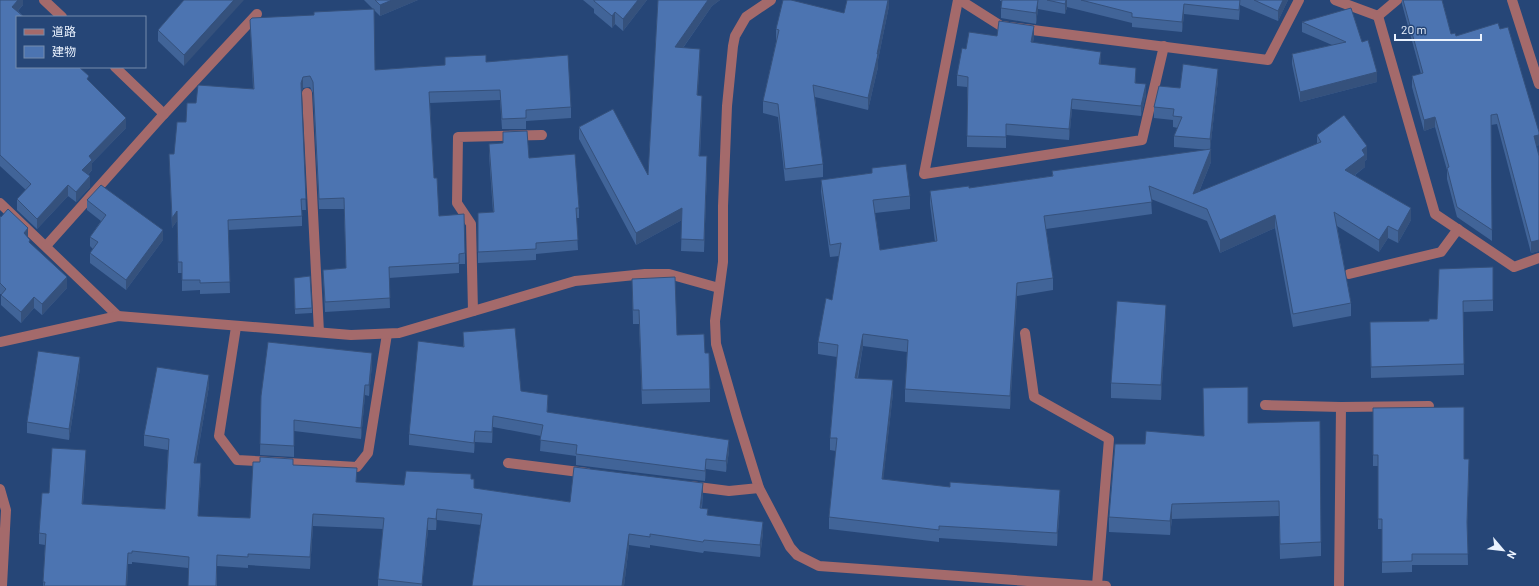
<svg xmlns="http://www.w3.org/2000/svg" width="1539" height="586" font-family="Barlow,'Noto Sans JP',sans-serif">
<rect width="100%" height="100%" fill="#264677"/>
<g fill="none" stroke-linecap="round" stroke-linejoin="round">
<!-- minor -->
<g stroke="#a46a6b" stroke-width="10">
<path d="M 44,0 L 62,17"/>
<path d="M 771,0 L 746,17 L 735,36 L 733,46 L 727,106 L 723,206 L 723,262 L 715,321 L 716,344 L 737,417 L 759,488 L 790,547 L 797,555 L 819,566 L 1097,586"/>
<path d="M 958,0 L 924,174 L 1142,140 L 1164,46"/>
<path d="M 960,0 L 1001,26 L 1268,60 L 1299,0"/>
<path d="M 1335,0 L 1378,16 L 1397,0"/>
<path d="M 1512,0 L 1539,84"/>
<path d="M 1378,16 L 1435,214 L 1514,267 L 1539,258"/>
<path d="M 307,93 L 319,332"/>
<path d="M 164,114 L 257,14"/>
<path d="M 0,203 L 118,316"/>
<path d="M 46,246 L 164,114 L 115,67"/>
<path d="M 1349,274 L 1441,252 L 1458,229"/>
<path d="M 473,311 L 471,224 L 457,203 L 458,137 L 542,135"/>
<path d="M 236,327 L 219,436 L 237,460 L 357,467 L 368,453 L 387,334"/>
<path d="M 1025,333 L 1034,397 L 1109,439 L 1097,585 L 1106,586"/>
<path d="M 0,342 L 118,316 L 351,335 L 399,333 L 575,281 L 645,274 L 669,274 L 719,288"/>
<path d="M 1265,405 L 1341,407"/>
<path d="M 508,463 L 587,473"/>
<path d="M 690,486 L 729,491 L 759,488"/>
<path d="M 0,489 L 6,510 L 2,586"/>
<path d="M 1339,586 L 1341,407 L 1429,406"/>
</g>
</g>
<!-- wall -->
<g fill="#416498">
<path d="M 0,0 L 23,0 L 23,5 L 18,11 L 89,81 L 126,128 L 92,163 L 92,170 L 88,175 L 90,187 L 76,202 L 68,196 L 37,229 L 17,210 L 17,199 L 26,190 L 0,166 Z"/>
<path d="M 184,0 L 184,66 L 158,41 L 158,30 Z"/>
<path d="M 364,0 L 418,0 L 380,16 Z"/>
<path d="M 583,0 L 647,0 L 623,31 L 615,24 L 612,28 L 594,13 L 594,9 Z"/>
<path d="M 658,0 L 720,0 L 712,6 L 683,48 L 700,61 L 697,96 L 702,108 L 700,156 L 707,169 L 704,252 L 681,251 L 682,220 L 636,245 L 579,139 L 579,127 L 648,175 Z"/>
<path d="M 889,0 L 889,6 L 878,60 L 878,67 L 868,110 L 815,97 L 823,164 L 823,177 L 785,181 L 778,117 L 763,113 L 763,101 L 776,42 L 776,29 L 844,13 Z"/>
<path d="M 1000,0 L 1288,0 L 1278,21 L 1240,5 L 1239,20 L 1184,14 L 1182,32 L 1132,27 L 1132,23 L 1067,7 L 1065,14 L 1038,9 L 1036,24 L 1001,18 L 1001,8 L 1002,1 L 1000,1 Z"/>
<path d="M 1402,0 L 1442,0 L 1451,34 L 1456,36 L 1539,132 L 1539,145 L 1536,146 L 1539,156 L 1539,251 L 1531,253 L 1497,124 L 1491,125 L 1492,241 L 1457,217 L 1447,179 L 1447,170 L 1435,127 L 1424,131 L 1412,87 L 1412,76 L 1421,74 L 1402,4 Z"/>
<path d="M 250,20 L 375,70 L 486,62 L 571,107 L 571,118 L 526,121 L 526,129 L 502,129 L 500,100 L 430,103 L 434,178 L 439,216 L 465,253 L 465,264 L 459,264 L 459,273 L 389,278 L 390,308 L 325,312 L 323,270 L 346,268 L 344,209 L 319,209 L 313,93 L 310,87 L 303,88 L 301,92 L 306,210 L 302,210 L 302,226 L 228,230 L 230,293 L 200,294 L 200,290 L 182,291 L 182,273 L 178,273 L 177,221 L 172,228 L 169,154 L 174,154 L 186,122 L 196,103 L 253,89 Z"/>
<path d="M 1302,22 L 1362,42 L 1377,82 L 1300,102 L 1292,64 L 1292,54 L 1332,45 L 1302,32 Z"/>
<path d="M 997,36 L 1034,37 L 1033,42 L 1101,65 L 1136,79 L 1136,83 L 1146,95 L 1141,116 L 1072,109 L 1069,140 L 1006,135 L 1006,148 L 967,147 L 967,87 L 957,86 L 957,75 Z"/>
<path d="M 1218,80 L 1210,150 L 1211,162 L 1199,192 L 1317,144 L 1317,135 L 1367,159 L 1365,161 L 1365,167 L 1355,175 L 1411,220 L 1398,243 L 1388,238 L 1379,252 L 1337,226 L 1351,303 L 1351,316 L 1293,327 L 1275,228 L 1220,253 L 1207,221 L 1151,199 L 1152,214 L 1046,229 L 1053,278 L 1053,290 L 1017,296 L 1010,409 L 905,402 L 905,389 L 907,352 L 863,346 L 858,378 L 893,393 L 883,479 L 1060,503 L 1057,546 L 939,538 L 939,542 L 829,529 L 829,517 L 836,451 L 830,450 L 830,438 L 837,357 L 818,354 L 818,342 L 832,300 L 839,256 L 830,257 L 821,192 L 821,180 L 872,173 L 872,168 L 910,196 L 910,209 L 875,213 L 880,250 L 935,242 L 930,204 L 930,191 L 969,188 L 1052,176 L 1052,171 L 1210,150 L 1174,147 L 1174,136 L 1178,128 L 1173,127 L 1173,120 L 1154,118 L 1154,107 L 1180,88 Z"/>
<path d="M 503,132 L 579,208 L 579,218 L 576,218 L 578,250 L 536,254 L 536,260 L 478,263 L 478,213 L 493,212 L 489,155 L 489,144 L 503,143 Z"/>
<path d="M 87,200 L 163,240 L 126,290 L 90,263 L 90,253 L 93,249 L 90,246 L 90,237 L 101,221 L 87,210 Z"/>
<path d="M 0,216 L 28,238 L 30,244 L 67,288 L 42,315 L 34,308 L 21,323 L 1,305 L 1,294 L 0,294 Z"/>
<path d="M 1493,267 L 1493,311 L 1463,312 L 1464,375 L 1371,378 L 1370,322 L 1429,321 L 1437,319 Z"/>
<path d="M 294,278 L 312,308 L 312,313 L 295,314 Z"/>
<path d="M 632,279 L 677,335 L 710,389 L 710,402 L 642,404 L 639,324 L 633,324 Z"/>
<path d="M 1166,320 L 1161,400 L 1111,398 L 1111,383 Z"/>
<path d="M 463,332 L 521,391 L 548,405 L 547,412 L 729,451 L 726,472 L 706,469 L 705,481 L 576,465 L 576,456 L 540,451 L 541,436 L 493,427 L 492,443 L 475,442 L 474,453 L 409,445 L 409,434 L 463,347 Z"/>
<path d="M 372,364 L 369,396 L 365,395 L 361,439 L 294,431 L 294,457 L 260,455 L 261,396 Z"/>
<path d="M 80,368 L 69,440 L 27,433 L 27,422 Z"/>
<path d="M 209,386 L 196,463 L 201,475 L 198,516 L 250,518 L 293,465 L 357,482 L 404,485 L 471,479 L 474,488 L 570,502 L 703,494 L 702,508 L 708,515 L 763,533 L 760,557 L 704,551 L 703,553 L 650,545 L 650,548 L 629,545 L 624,586 L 472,586 L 481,525 L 437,520 L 436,530 L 428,530 L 422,586 L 378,586 L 378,579 L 383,529 L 313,526 L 310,569 L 248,565 L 248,568 L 217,566 L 217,586 L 188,586 L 188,568 L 132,562 L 132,564 L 128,564 L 127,586 L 43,586 L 45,545 L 39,544 L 39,533 L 49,493 L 86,461 L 83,504 L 165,509 L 168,450 L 144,446 L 144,435 Z"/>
<path d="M 1373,408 L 1464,459 L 1469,470 L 1467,527 L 1468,565 L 1412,565 L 1412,572 L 1382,573 L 1382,529 L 1378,529 L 1378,466 L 1373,466 Z"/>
<path d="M 1248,423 L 1321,542 L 1321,556 L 1280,559 L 1279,516 L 1172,519 L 1170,535 L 1109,532 L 1109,517 L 1145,444 L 1204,436 Z"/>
</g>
<!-- shaded-wall -->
<g fill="#35517c">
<path d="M 18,0 L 23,0 L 23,5 L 12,17 L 12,7 Z"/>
<path d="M 234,0 L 244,0 L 184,66 L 184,55 Z"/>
<path d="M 392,0 L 418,0 L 380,16 L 380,5 Z"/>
<path d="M 638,0 L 647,0 L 623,31 L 623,19 Z"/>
<path d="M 708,0 L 720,0 L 712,6 L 675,59 L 675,47 Z"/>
<path d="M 888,0 L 889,0 L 889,6 L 878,60 L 878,67 L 868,110 L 868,98 Z"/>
<path d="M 1038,0 L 1038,9 L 1036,24 L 1036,13 Z"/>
<path d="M 1066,0 L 1067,0 L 1067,7 L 1065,14 L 1065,4 Z"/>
<path d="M 1283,0 L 1288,0 L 1278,21 L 1278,11 Z"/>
<path d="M 1184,4 L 1184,14 L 1182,32 L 1182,22 Z"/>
<path d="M 615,12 L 615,24 L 612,28 L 612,16 Z"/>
<path d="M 1034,26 L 1034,37 L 1031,53 L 1031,42 Z"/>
<path d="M 700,49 L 700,61 L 697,108 L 697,95 Z"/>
<path d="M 1101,52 L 1101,63 L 1099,75 L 1099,64 Z"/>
<path d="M 1136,68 L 1136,79 L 1135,94 L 1135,83 Z"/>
<path d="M 1218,69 L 1218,80 L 1210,150 L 1210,139 Z"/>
<path d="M 1377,72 L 1377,82 L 1300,102 L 1300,92 Z"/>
<path d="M 303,77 L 303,88 L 301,93 L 301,83 Z"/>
<path d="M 1146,84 L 1146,95 L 1141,116 L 1141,106 Z"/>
<path d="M 702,96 L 702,108 L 699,168 L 699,156 Z"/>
<path d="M 1072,99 L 1072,109 L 1069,140 L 1069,129 Z"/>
<path d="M 1435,117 L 1435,127 L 1424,131 L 1424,120 Z"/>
<path d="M 126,118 L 126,128 L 92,163 L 92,170 L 82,181 L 82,170 L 89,156 Z"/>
<path d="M 1539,135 L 1539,145 L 1534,147 L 1534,136 Z"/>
<path d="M 1367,146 L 1367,159 L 1365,161 L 1365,167 L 1345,182 L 1345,170 L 1362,150 Z"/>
<path d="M 1211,149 L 1211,162 L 1194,204 L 1193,194 Z"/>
<path d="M 707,156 L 707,169 L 704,252 L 704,240 Z"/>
<path d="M 90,176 L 90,187 L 76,202 L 76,192 Z"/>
<path d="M 68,185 L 68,196 L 37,229 L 37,219 Z"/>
<path d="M 682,208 L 682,220 L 636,245 L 636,233 Z"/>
<path d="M 1411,208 L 1411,220 L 1398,243 L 1398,231 Z"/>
<path d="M 177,211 L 177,221 L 172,228 L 172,218 Z"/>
<path d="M 1275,215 L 1275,228 L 1220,253 L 1220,240 Z"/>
<path d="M 1388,226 L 1388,238 L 1379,252 L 1379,240 Z"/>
<path d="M 28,228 L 28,239 L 24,233 Z"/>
<path d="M 163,230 L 163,240 L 126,290 L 126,280 Z"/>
<path d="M 1539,240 L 1539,251 L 1531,253 L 1531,242 Z"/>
<path d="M 67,277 L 67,288 L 42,315 L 42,304 Z"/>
<path d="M 1017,283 L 1017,296 L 1010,409 L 1010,396 Z"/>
<path d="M 34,297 L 34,308 L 21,323 L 21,312 Z"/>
<path d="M 1166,305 L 1166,320 L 1161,400 L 1161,385 Z"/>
<path d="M 863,334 L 863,346 L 855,390 L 855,378 Z"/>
<path d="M 372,353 L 372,364 L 369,396 L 369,385 Z"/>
<path d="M 80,357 L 80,368 L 69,440 L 69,429 Z"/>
<path d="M 209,375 L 209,386 L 194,474 L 194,463 Z"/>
<path d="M 893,380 L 893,393 L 882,492 L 882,479 Z"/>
<path d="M 365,385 L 365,395 L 361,439 L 361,428 Z"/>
<path d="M 493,416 L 493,427 L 492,443 L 492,432 Z"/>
<path d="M 475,431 L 475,442 L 474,453 L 474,443 Z"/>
<path d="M 729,440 L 729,451 L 726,472 L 726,461 Z"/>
<path d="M 86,450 L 86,461 L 82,515 L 82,504 Z"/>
<path d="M 706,459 L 706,469 L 705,481 L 705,471 Z"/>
<path d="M 1469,459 L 1469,470 L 1467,532 L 1467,522 Z"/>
<path d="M 201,463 L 201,475 L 198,527 L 198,516 Z"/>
<path d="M 703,483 L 703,494 L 700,519 L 700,508 Z"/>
<path d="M 1060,490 L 1060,503 L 1057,546 L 1057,533 Z"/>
<path d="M 1172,504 L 1172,519 L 1170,535 L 1170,521 Z"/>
<path d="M 437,509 L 437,520 L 436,530 L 436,519 Z"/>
<path d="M 313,514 L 313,526 L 310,569 L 310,557 Z"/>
<path d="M 428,518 L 428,530 L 422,586 Z"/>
<path d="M 763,522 L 763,533 L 760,557 L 760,545 Z"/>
<path d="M 629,534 L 629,545 L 624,586 L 622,586 Z"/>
<path d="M 128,553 L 128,564 L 127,586 L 126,586 Z"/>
</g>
<!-- building -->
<g fill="#4c74b1" stroke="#35517c">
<path d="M 0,0 L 18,0 L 12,7 L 24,17 L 17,17 L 17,67 L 79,67 L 89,76 L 87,79 L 126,118 L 89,156 L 92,160 L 82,170 L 90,176 L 76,192 L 68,185 L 37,219 L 17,199 L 31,184 L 0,155 Z"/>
<path d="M 184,0 L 234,0 L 184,55 L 158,30 Z"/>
<path d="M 375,0 L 392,0 L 380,5 Z"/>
<path d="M 594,0 L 638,0 L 623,19 L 615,12 L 612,16 L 594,1 Z"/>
<path d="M 658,0 L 708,0 L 675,47 L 700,49 L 697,95 L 702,96 L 699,156 L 707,156 L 704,240 L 681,239 L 682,208 L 636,233 L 579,127 L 613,109 L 648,175 Z"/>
<path d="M 783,0 L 791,0 L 844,13 L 847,0 L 888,0 L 877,54 L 878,54 L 868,98 L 813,85 L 823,164 L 785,169 L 778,104 L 763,101 L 779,30 L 776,29 Z"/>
<path d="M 1002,0 L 1038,0 L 1036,13 L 1001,8 Z"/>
<path d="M 1047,0 L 1066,0 L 1065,4 Z"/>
<path d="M 1081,0 L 1240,0 L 1239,10 L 1184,4 L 1182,22 L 1132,17 L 1132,13 Z"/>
<path d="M 1254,0 L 1283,0 L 1278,11 Z"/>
<path d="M 1403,0 L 1442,0 L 1451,34 L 1455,33 L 1456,36 L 1498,23 L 1500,29 L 1508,27 L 1539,132 L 1539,135 L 1534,136 L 1539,156 L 1539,240 L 1531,242 L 1497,114 L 1491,115 L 1492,230 L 1457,207 L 1447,168 L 1449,167 L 1435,117 L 1424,120 L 1412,76 L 1423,73 Z"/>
<path d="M 1351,8 L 1362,42 L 1368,40 L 1377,72 L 1300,92 L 1292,54 L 1346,42 L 1302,22 Z"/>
<path d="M 374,9 L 375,70 L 445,65 L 445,57 L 486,55 L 486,62 L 568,55 L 571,107 L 526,110 L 526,118 L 502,119 L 500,90 L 429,92 L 434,178 L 437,178 L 439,216 L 464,214 L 465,253 L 459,254 L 459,263 L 389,267 L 390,298 L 325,302 L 323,270 L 346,268 L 344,198 L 319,199 L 313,82 L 310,76 L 303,77 L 301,83 L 306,199 L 301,199 L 302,216 L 228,220 L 230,282 L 200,283 L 200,280 L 182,280 L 182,262 L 178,262 L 177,211 L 172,218 L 169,154 L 174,154 L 177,122 L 186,122 L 187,103 L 196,103 L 198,85 L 254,89 L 250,20 L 252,18 L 314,15 L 314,12 Z"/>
<path d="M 999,21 L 1034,26 L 1031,42 L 1101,52 L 1099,64 L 1136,68 L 1135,83 L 1146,84 L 1141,106 L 1072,99 L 1069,129 L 1006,124 L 1006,137 L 967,136 L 968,77 L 957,75 L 962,48 L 966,49 L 969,32 L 997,36 Z"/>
<path d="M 1183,64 L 1218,69 L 1210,139 L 1174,136 L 1182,117 L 1173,116 L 1174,109 L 1154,107 L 1159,86 L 1180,88 Z"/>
<path d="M 1344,115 L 1367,146 L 1362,150 L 1365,155 L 1345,170 L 1411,208 L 1398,231 L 1388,226 L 1379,240 L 1334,212 L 1351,303 L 1293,314 L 1275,215 L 1220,240 L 1207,209 L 1149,186 L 1152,202 L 1044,216 L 1053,278 L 1017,283 L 1010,396 L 905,389 L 908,340 L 863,334 L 855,378 L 893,380 L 882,479 L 950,487 L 950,482 L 1060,490 L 1057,533 L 939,526 L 939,530 L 829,517 L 837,438 L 830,438 L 838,345 L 818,342 L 826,298 L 832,300 L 841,243 L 830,245 L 821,180 L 872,173 L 872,168 L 906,164 L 910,196 L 873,200 L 880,250 L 937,241 L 930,191 L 969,186 L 969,188 L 1053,176 L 1052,171 L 1211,149 L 1193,194 L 1321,142 L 1317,135 Z"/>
<path d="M 527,131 L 529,158 L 575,154 L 579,208 L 576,208 L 578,240 L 536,243 L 536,249 L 478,252 L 478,213 L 494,212 L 489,144 L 503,143 L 503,132 Z"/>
<path d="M 101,185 L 163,230 L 126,280 L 90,253 L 98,242 L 90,237 L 106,215 L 87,200 Z"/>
<path d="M 8,209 L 28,228 L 24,233 L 30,240 L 29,242 L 67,277 L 42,304 L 34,297 L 21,312 L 1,295 L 6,289 L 0,283 L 0,216 L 1,217 Z"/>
<path d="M 1493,267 L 1493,300 L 1463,301 L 1464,364 L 1371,367 L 1370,322 L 1429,321 L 1429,319 L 1437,319 L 1439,269 Z"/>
<path d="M 310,276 L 312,308 L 295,309 L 294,278 Z"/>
<path d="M 675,277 L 677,335 L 704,334 L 705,353 L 709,353 L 710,389 L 642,390 L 639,310 L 633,310 L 632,279 Z"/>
<path d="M 1117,301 L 1166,305 L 1161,385 L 1111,383 Z"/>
<path d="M 515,328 L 521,391 L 548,395 L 547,412 L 729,440 L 726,461 L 706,459 L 705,471 L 576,454 L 577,445 L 540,440 L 543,425 L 493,416 L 492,432 L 475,431 L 474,443 L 409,434 L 418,341 L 464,347 L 463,332 Z"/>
<path d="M 268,342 L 372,353 L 369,385 L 365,385 L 361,428 L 294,420 L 294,446 L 260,444 L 261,396 Z"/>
<path d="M 38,351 L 80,357 L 69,429 L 27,422 Z"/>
<path d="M 157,367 L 209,375 L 194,463 L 201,463 L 198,516 L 250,518 L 253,462 L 260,462 L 260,457 L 293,459 L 293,465 L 357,468 L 356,482 L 404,485 L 406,471 L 471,474 L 471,479 L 474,479 L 474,488 L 570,502 L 574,467 L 703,483 L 700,508 L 708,509 L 707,515 L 763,522 L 760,545 L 704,540 L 703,542 L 650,534 L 650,537 L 629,534 L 622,586 L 472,586 L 482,514 L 437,509 L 436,519 L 428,518 L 422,584 L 378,579 L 384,518 L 313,514 L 310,557 L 248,554 L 248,557 L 217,555 L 216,586 L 188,586 L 189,557 L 132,551 L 132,553 L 128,553 L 126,586 L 44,586 L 45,582 L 43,582 L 46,534 L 39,533 L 42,493 L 49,493 L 52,448 L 86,450 L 82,504 L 165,509 L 169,439 L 144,435 Z"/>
<path d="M 1248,387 L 1248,423 L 1320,421 L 1321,542 L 1280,544 L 1279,501 L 1172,504 L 1170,521 L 1109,517 L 1115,444 L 1145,444 L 1146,431 L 1204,436 L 1203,388 Z"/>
<path d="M 1464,407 L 1464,459 L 1469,459 L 1467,522 L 1468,554 L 1412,554 L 1412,561 L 1382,562 L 1382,519 L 1378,519 L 1378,455 L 1373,455 L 1373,408 Z"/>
</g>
<!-- legend -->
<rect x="16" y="16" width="130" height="52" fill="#264677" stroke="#748bad"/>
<rect x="24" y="29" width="20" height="6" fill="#a46a6b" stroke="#748bad"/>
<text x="52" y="36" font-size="12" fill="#eaf2fe">道路</text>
<rect x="24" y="46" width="20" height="12" fill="#4c74b1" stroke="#748bad"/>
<text x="52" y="56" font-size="12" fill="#eaf2fe">建物</text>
<!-- north arrow -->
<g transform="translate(1503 550) rotate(118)" stroke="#264677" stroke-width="3" paint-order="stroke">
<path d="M0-3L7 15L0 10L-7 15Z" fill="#eaf2fe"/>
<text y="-6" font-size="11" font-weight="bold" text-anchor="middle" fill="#eaf2fe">N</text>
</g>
<!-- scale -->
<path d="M1395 34v6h86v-6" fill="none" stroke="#eaf2fe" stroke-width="2"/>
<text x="1401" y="34" font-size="12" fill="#eaf2fe" stroke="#264677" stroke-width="3" paint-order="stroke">20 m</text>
</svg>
